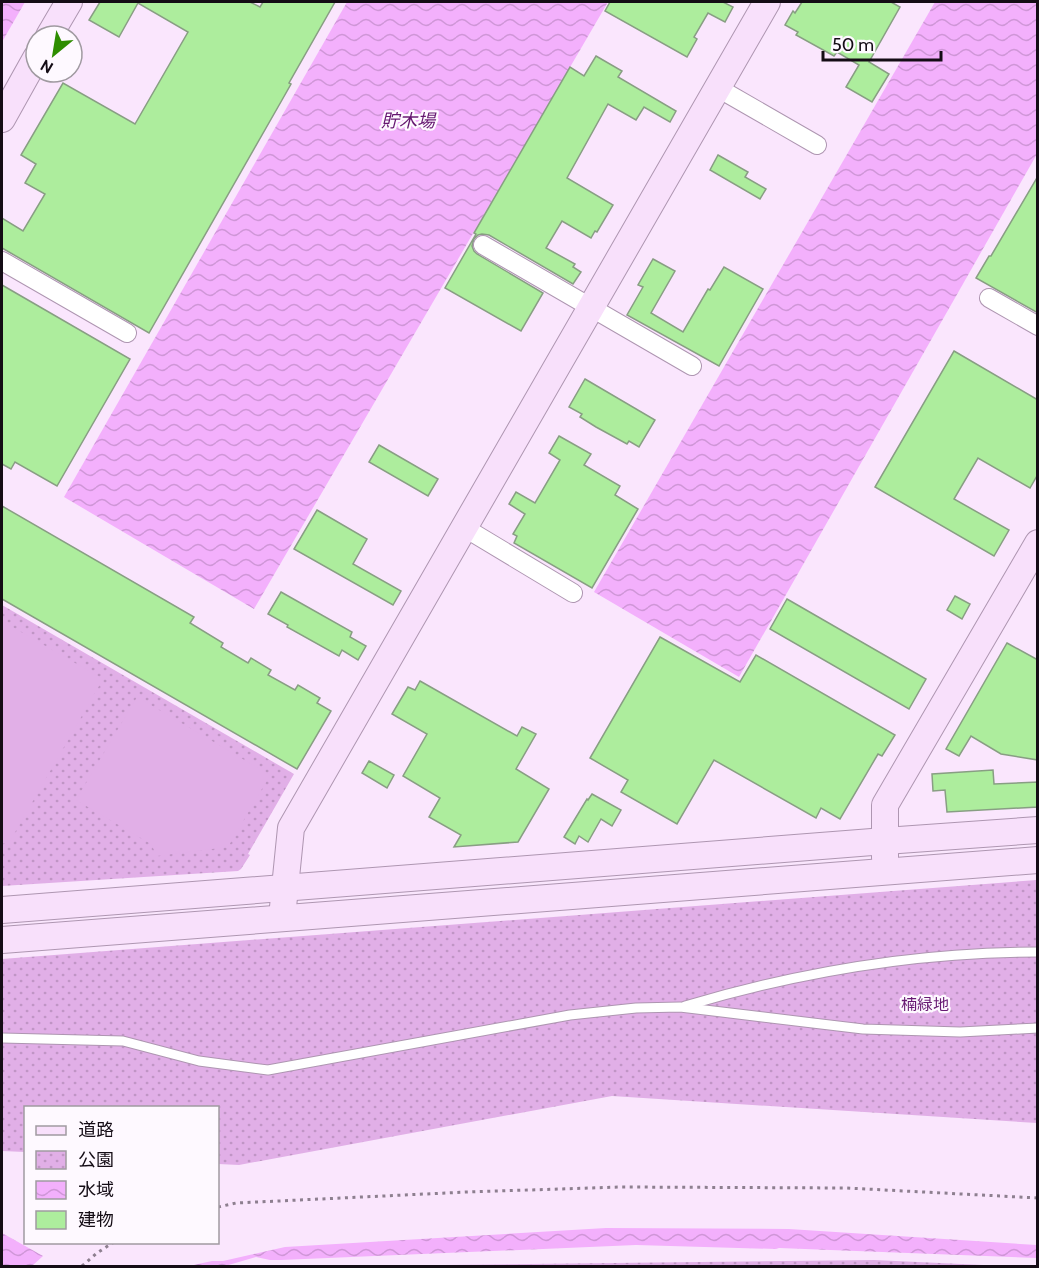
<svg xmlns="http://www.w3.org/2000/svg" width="1039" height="1268" font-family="Cabin,'Noto Sans JP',sans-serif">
<defs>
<pattern id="park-dots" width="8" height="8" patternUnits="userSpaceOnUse" patternTransform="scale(1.5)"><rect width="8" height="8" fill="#e1afe7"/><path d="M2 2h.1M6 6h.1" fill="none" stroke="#c095c5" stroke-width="1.8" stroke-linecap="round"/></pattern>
<pattern id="water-waves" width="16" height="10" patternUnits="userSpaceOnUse" patternTransform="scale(1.5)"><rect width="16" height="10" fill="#f3b0fc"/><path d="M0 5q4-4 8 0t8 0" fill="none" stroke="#cf96d7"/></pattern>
</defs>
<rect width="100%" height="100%" fill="#fae6fd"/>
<!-- park -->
<g fill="url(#park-dots)">
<path d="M 2,605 L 294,774 L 248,854 L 250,855 L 241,869 L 238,871 L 2,886 Z"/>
<path d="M 1037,880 L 1037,1123 L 612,1096 L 239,1165 L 218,1164 L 218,1108 L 26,1108 L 25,1152 L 2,1151 L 2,959 Z"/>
<path d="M 874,1260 L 1005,1266 L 354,1266 Z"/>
</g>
<!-- pitch -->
<g fill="#e1afe7">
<path d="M 2,621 L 103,679 L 10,841 L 2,844 Z"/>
<path d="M 137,697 L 270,775 L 228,847 L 157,856 L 151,844 L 76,800 Z"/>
</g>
<!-- water -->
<g fill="url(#water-waves)">
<path d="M 2,2 L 25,2 L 2,42 Z"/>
<path d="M 347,2 L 608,2 L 254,609 L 64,497 Z"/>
<path d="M 935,2 L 1037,2 L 1037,154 L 739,677 L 594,592 Z"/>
<path d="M 606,1228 L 789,1229 L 1037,1245 L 1037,1258 L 779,1248 L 776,1249 L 636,1245 L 281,1260 L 270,1260 L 256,1257 L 225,1266 L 189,1266 L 212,1261 L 223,1261 L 285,1247 Z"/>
<path d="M 2,1233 L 43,1256 L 32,1266 L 2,1266 Z"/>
</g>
<!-- building -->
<g fill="#aded9d" stroke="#889e83" stroke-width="1.5">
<path d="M 100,2 L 250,2 L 260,7 L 263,2 L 335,2 L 289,83 L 291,84 L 282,100 L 149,333 L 2,248 L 2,218 L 23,231 L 45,194 L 25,183 L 36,164 L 21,155 L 63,83 L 135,124 L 188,32 L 138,3 L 119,37 L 89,20 Z"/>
<path d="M 610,2 L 723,2 L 733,7 L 725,22 L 708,13 L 694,37 L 697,39 L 687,57 L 605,11 Z"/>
<path d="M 802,2 L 891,2 L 900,7 L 869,62 L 889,74 L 872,102 L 846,87 L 859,65 L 837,52 L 834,56 L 796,35 L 798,32 L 785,25 L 793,11 L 795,13 Z"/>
<path d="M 596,56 L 622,71 L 618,77 L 676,111 L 670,122 L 644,107 L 636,120 L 608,104 L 567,178 L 613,205 L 597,232 L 595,231 L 591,238 L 562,221 L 546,248 L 575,264 L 573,267 L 581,272 L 573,284 L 489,235 L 482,234 L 478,235 L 474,239 L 472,246 L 474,251 L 477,254 L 543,293 L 521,331 L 445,288 L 476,234 L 474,233 L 570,67 L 584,76 Z"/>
<path d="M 718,155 L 748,172 L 745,177 L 766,189 L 760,199 L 710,170 Z"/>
<path d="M 1038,176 L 1038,313 L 976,278 L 989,256 L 991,256 Z"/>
<path d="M 653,259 L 675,271 L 651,313 L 683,332 L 708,289 L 710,290 L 724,267 L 763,289 L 719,366 L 627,315 L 643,287 L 638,285 Z"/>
<path d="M 2,285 L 130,359 L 57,486 L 15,462 L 11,469 L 2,464 Z"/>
<path d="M 954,351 L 1038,400 L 1038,474 L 1030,488 L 978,458 L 954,499 L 1009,530 L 994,556 L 875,487 Z"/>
<path d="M 585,379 L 655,420 L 639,447 L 629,441 L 627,444 L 596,427 L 580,417 L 582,414 L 569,407 Z"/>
<path d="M 559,436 L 591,454 L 584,465 L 620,486 L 615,495 L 638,509 L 592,588 L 514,543 L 517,536 L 513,534 L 525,514 L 509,504 L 516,492 L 535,503 L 560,460 L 549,453 Z"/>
<path d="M 379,445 L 438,479 L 428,496 L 369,462 Z"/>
<path d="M 2,506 L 194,617 L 190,623 L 223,643 L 221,647 L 248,663 L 251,658 L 271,670 L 268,675 L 295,690 L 298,685 L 320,698 L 317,703 L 331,711 L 297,769 L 2,599 Z"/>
<path d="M 317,510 L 367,539 L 353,564 L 401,591 L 393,605 L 294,549 Z"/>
<path d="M 281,592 L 352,632 L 350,637 L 366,646 L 358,660 L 342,650 L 339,656 L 287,627 L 288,625 L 268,614 Z"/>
<path d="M 955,596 L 970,604 L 962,619 L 947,610 Z"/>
<path d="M 787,599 L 926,679 L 909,709 L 770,629 Z"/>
<path d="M 660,637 L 740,682 L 756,655 L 895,735 L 882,756 L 878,754 L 840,819 L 821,808 L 816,818 L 714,760 L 677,824 L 621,792 L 628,780 L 590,758 Z"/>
<path d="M 1007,643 L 1038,660 L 1038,760 L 1001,754 L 971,736 L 959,756 L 946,749 Z"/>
<path d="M 420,681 L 517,736 L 522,727 L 536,734 L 516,769 L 549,789 L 518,842 L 454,847 L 461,835 L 429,817 L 440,798 L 403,776 L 427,734 L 392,714 L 408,687 L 415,690 Z"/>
<path d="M 369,761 L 394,775 L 387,788 L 362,773 Z"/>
<path d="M 993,770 L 994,784 L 1038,782 L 1038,807 L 947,812 L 945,790 L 933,791 L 932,774 Z"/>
<path d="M 592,794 L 621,810 L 612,826 L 601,819 L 588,842 L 579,836 L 575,844 L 564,837 L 587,799 L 588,800 Z"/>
</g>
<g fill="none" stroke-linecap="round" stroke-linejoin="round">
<!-- lane casing -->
<g stroke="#ae96b1" stroke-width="11">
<g id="lane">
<path d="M 685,1006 C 799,972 918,952 1038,952"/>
<path d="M 2,1038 L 123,1041 L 199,1061 L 268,1070 L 570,1015 L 636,1008 L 680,1007 L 863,1029 L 960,1032 L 1038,1028"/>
</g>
</g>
<!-- street casing -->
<g stroke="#ae96b1" stroke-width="20">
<g id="street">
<path d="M 718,88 L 817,145"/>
<path d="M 483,245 L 692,366"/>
<path d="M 2,261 L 127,333"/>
<path d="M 989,298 L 1038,326"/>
<path d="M 465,528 L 573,593"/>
</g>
</g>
<!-- secondary casing -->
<g stroke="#ae96b1" stroke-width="28">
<g id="secondary">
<path d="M 49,36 L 69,2"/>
<path d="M 2,119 L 36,58"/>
<path d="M 885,858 L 885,805 L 1038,543"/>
<path d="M 2,910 L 885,841 L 1038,830"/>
<path d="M 282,917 L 291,828 L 767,2"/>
<path d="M 2,940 L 1038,860"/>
</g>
</g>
<!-- path -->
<g stroke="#8d7f8f" stroke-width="3" stroke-dasharray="3 4.5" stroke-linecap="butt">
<path d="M 218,1207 L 236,1203 L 467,1192 L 621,1187 L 847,1188 L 1038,1198"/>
<path d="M 82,1266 L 97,1253 L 114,1242"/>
</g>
<!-- lane -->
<use href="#lane" stroke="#fff" stroke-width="9"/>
<!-- street -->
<use href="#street" stroke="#fff" stroke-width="18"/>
<!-- secondary -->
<use href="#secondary" stroke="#f8e0fb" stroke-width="26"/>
</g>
<g text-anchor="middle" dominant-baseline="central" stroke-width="4.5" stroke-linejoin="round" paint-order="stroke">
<!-- park labels -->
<g font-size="16" fill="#681a73" stroke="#fef9ff">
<text x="925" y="1004">楠緑地</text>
</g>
<!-- water labels -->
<g font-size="18" font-style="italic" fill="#651670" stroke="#fef9ff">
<text x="408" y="121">貯木場</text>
</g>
</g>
<!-- border -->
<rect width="1039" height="1268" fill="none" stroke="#140c15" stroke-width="6"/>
<!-- legend -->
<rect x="24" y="1106" width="195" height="138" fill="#fef9ff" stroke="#a09aa1" stroke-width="1.5"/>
<rect x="36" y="1126" width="30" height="9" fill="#f8e0fb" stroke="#a09aa1" stroke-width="1.5"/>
<text x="78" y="1136" font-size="18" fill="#140c15">道路</text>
<rect x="36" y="1151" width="30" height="18" fill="url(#park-dots)" stroke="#a09aa1" stroke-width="1.5"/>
<text x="78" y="1166" font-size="18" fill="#140c15">公園</text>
<rect x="36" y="1181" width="30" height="18" fill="url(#water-waves)" stroke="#a09aa1" stroke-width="1.5"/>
<text x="78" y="1196" font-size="18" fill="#140c15">水域</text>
<rect x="36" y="1211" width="30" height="18" fill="#aded9d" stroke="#a09aa1" stroke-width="1.5"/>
<text x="78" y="1226" font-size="18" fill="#140c15">建物</text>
<!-- north arrow -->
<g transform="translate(54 54) rotate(210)"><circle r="28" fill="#fef9ff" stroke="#a09aa1" stroke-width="1.5"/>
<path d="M0-4.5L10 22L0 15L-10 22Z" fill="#2e8d00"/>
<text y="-9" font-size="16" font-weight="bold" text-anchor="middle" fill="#140c15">N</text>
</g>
<!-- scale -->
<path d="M823 51v9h118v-9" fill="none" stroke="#140c15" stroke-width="3"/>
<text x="832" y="51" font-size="18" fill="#140c15" stroke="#fef9ff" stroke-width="4.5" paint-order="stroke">50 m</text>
</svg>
